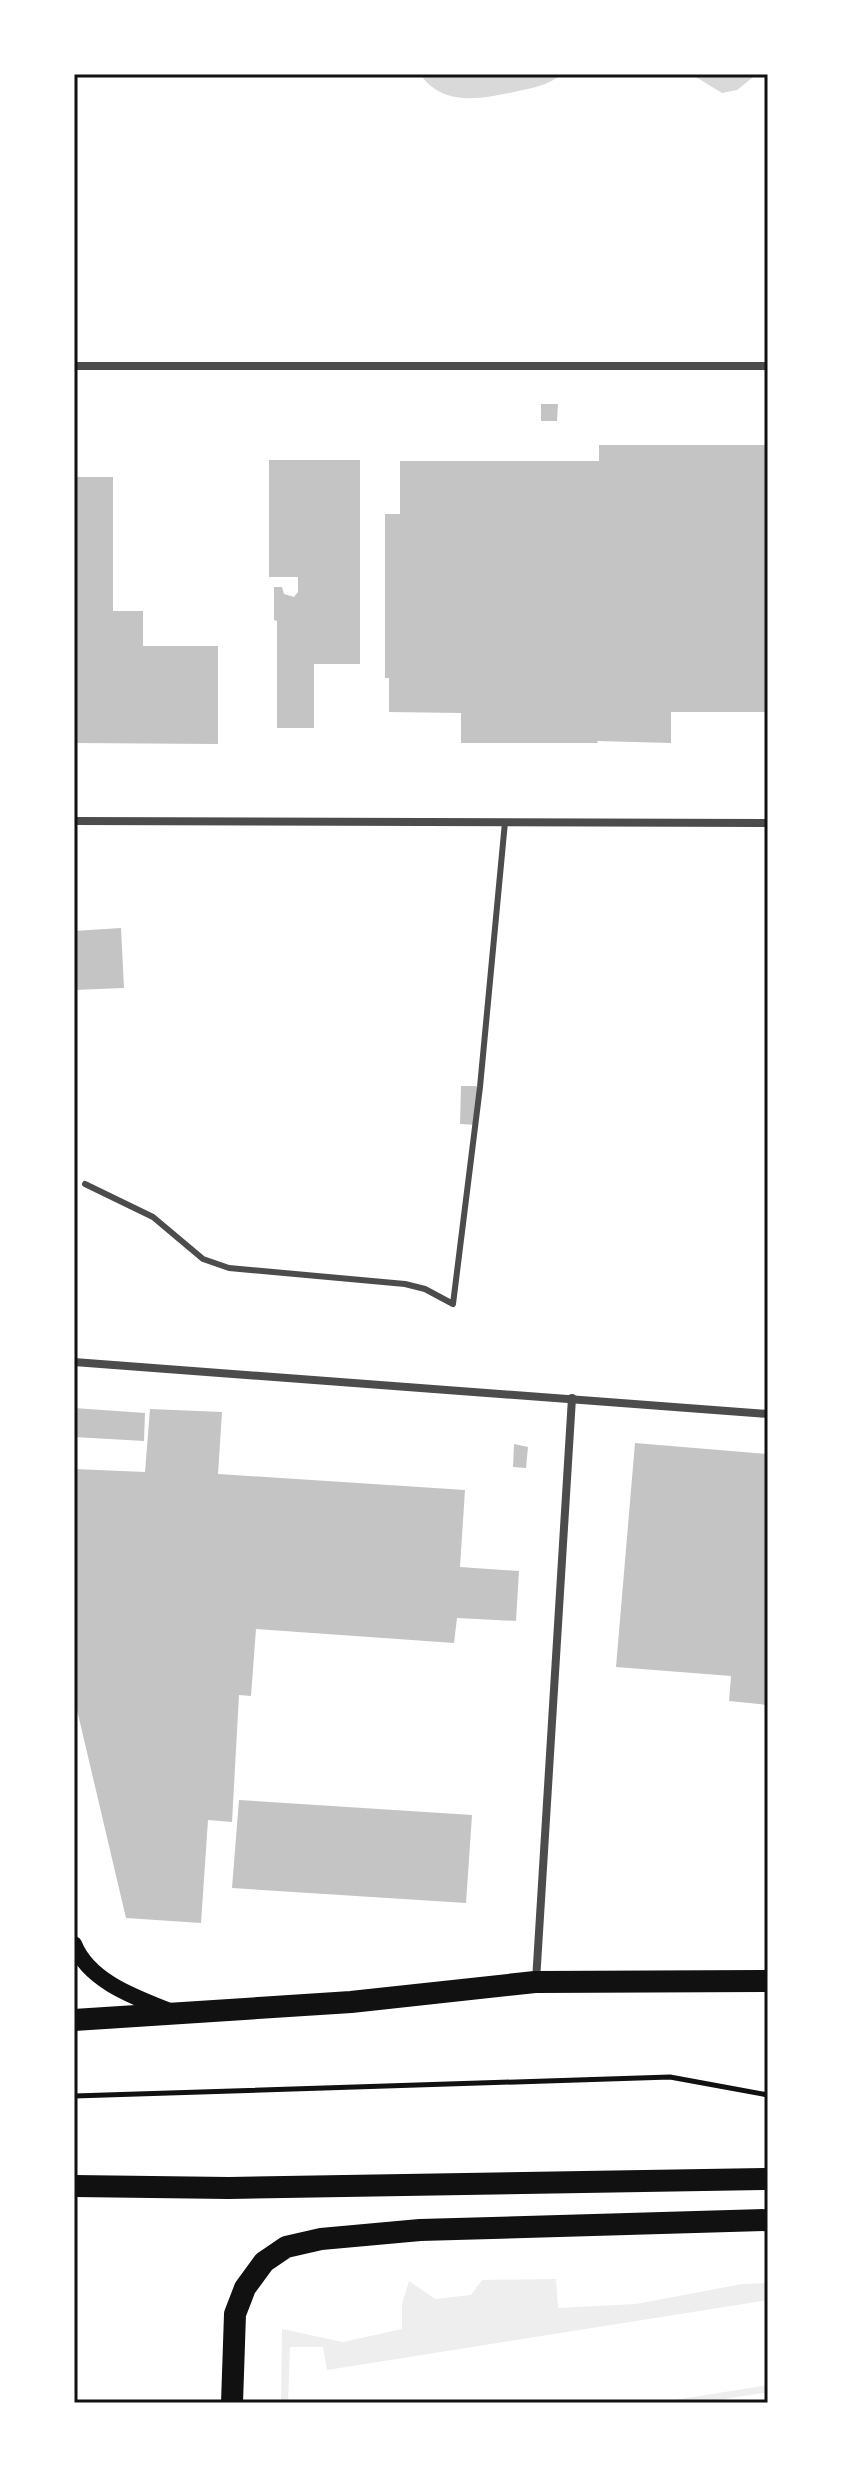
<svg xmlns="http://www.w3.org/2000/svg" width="842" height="2477" font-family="'Times New Roman',serif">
<rect width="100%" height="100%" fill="#fff"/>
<!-- green -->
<g fill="#eee">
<path d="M 556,2279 L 558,2308 L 636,2304 L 742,2284 L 768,2283 L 768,2300 L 327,2370 L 323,2347 L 290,2347 L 288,2403 L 281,2403 L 282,2329 L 343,2342 L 402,2329 L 402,2304 L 409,2281 L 435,2299 L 471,2295 L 482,2280 Z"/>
<path d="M 768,2385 L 768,2392 L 700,2403 L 655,2403 Z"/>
</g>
<!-- water -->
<g fill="#d9d9d9">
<path d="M 420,74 L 562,74 C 548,86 531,88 514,92 C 481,99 443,107 420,74 Z"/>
<path d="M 691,74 L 757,74 L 737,90 L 722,93 Z"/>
</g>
<!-- building -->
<g fill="#c4c4c4">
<path d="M 541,404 L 558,404 L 557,421 L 541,421 Z"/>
<path d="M 599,445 L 768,445 L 768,712 L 671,712 L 671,743 L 597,741 L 598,743 L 461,743 L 461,713 L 389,712 L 389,678 L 385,678 L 385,514 L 400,514 L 400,461 L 599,461 Z"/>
<path d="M 269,460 L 360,460 L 360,664 L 314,664 L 314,728 L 277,728 L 277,621 L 274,620 L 274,587 L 282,587 L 284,594 L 294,597 L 298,592 L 298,577 L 269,577 Z"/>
<path d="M 74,477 L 113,477 L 113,611 L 143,611 L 143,646 L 218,646 L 218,744 L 74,743 Z"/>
<path d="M 121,928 L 124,988 L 74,990 L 74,931 Z"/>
<path d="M 461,1086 L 479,1086 L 478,1125 L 460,1124 Z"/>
<path d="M 74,1408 L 145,1413 L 144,1441 L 74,1437 Z"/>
<path d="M 150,1409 L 222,1412 L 218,1474 L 465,1490 L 460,1567 L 519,1571 L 516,1621 L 457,1618 L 454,1643 L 256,1629 L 251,1696 L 239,1695 L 232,1822 L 208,1820 L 201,1923 L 126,1918 L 74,1697 L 74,1469 L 145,1472 Z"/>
<path d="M 635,1443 L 768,1454 L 768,1705 L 729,1701 L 731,1676 L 616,1667 Z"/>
<path d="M 514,1444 L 528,1447 L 526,1468 L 513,1467 Z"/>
<path d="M 239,1800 L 472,1815 L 466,1903 L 232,1888 Z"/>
</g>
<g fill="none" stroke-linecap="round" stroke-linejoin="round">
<!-- path -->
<path stroke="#111" stroke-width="5" d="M 74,2096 L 670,2077 L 768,2095"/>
<!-- service -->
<path stroke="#4c4c4c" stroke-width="6" d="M 85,1184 L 153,1217 L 203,1259 L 229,1268 L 405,1284 L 425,1289 L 453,1304 L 480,1087 L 505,822"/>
<!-- minor -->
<g stroke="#4c4c4c" stroke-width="8">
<path d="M 74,366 L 768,366"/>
<path d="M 74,821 L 768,823"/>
<path d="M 74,1362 L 768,1414"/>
<path d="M 536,1981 L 572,1398"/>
</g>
<!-- secondary -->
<path stroke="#111" stroke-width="16" d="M 74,1944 C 89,1982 137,1998 172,2012"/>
<!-- trunk -->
<g stroke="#111" stroke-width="22">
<path d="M 74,2020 L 351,2002 L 535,1982 L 768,1981"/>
<path d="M 74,2186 L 229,2188 L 768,2179"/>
<path d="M 232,2403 L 235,2314 L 245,2288 L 264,2262 L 286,2247 L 321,2239 L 420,2230 L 768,2220"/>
</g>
</g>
<!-- border -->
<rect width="842" height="2477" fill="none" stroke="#ffffff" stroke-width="152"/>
<rect x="76" y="76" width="690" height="2325" fill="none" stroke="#111" stroke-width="3"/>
</svg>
